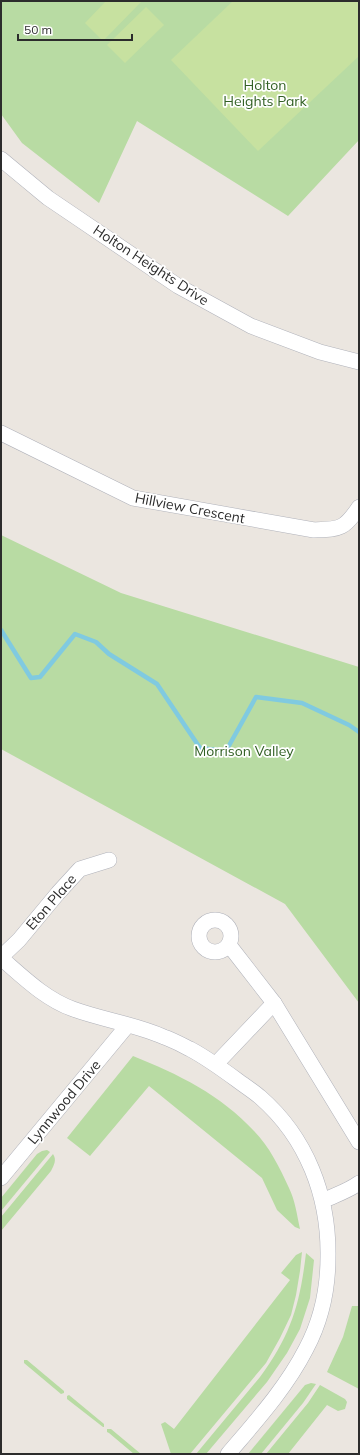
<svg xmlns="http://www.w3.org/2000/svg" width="360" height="1455" font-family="Mulish,sans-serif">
<rect width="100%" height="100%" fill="#ebe6e0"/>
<!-- green -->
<g fill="#b8dba3">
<path d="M 1,1 L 359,1 L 359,140 L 288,216 L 137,121 L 99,203 L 22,143 L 1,114 Z"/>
<path d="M 1,535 L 121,593 L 359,667 L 359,1003 L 285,904 L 1,749 Z"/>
<path d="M 133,1056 C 178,1074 221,1095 254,1131 C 269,1146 280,1168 289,1188 C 295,1200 297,1215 300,1229 L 295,1227 L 277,1210 L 262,1178 L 149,1086 L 90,1156 L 67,1138 Z"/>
<path d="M 47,1150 L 50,1152 L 1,1211 L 1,1198 L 37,1154 L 42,1151 Z"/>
<path d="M 53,1154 C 57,1160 54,1165 51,1171 L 1,1231 L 1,1217 Z"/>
<path d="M 302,1252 L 300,1271 L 296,1295 L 291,1315 L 280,1338 L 266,1363 L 190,1454 L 171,1454 L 161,1424 L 165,1422 L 174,1429 L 290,1280 L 281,1273 L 296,1255 Z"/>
<path d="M 306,1253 L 314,1260 L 310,1298 L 300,1329 L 287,1353 L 267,1382 L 206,1454 L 196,1454 L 260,1377 C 291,1335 300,1304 306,1253 Z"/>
<path d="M 352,1306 L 359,1306 L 359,1389 L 327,1372 L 343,1337 Z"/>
<path d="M 24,1360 L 27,1360 L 64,1391 L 64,1393 L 61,1394 L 24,1363 Z"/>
<path d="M 311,1383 L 316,1384 L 303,1403 L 261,1454 L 248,1454 L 305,1385 Z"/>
<path d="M 320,1385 L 345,1399 L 347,1402 L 345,1409 L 338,1411 L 327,1405 L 288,1454 L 266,1454 L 308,1403 Z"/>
<path d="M 69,1395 L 104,1424 L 104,1427 L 103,1427 L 67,1399 L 67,1396 Z"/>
<path d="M 107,1429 L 111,1429 L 141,1454 L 134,1454 L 109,1433 L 107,1432 Z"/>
</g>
<!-- pitch -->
<g fill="#c7e1a0">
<path d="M 106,1 L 140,1 L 141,2 L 103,41 L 85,23 Z"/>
<path d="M 233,1 L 359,1 L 359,56 L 258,151 L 171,60 Z"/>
<path d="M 146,7 L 164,25 L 125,63 L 107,45 Z"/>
</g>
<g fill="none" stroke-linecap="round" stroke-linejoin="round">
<!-- stream -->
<path stroke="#80cae0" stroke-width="4.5" d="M 1,630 L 31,678 L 40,677 L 75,634 L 96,642 L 109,654 L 157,684 L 200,748 L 226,751 L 256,697 L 302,703 L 349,725 L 359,732"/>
<!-- minor casing -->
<g stroke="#b0b2ba" stroke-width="16">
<g id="minor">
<path d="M 1,159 L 48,198 L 178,286 L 251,326 L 320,352 L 359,362"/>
<path d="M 1,433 L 133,498 L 314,530 C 339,529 344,530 359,507"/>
<circle cx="215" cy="936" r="16"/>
<path d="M 229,945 L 274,1003 L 359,1142"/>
<path d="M 1,957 L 19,940 L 58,893 L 80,869 L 109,860"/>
<path d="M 1,958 C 23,977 45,999 73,1009 C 103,1020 135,1024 164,1037 C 173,1040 182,1045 190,1049 C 207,1058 222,1069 237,1080 C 245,1086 253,1091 260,1097 C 307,1138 329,1196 328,1257 C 328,1290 321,1321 306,1349 C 286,1388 256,1421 228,1454"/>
<path d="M 216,1064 L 274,1003"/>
<path d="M 1,1178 L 127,1026"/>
<path d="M 323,1201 C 335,1195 348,1191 359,1183"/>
</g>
</g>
<!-- minor -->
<use href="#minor" stroke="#fff" stroke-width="15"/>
</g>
<g text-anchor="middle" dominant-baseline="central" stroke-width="3.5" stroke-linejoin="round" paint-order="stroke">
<!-- park labels -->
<g font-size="14" fill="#326024" stroke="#fff">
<text x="265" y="85">Holton<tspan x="265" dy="16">Heights Park</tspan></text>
<text x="244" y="751">Morrison Valley</text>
</g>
<!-- street labels -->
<g font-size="14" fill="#2c2c2c" stroke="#fff">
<text transform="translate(151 265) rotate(33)">Holton Heights Drive</text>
<text transform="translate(190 508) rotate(11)">Hillview Crescent</text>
<text transform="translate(51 902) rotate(-49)">Eton Place</text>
<text transform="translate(64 1102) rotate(-50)">Lynnwood Drive</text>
</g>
</g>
<!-- border -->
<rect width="360" height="1455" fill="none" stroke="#2c2c2c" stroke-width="4"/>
<!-- scale -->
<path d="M18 34v6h114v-6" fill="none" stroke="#2c2c2c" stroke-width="2"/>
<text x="24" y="34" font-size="12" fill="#2c2c2c" stroke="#ffffff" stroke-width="3" paint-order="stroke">50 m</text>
</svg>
